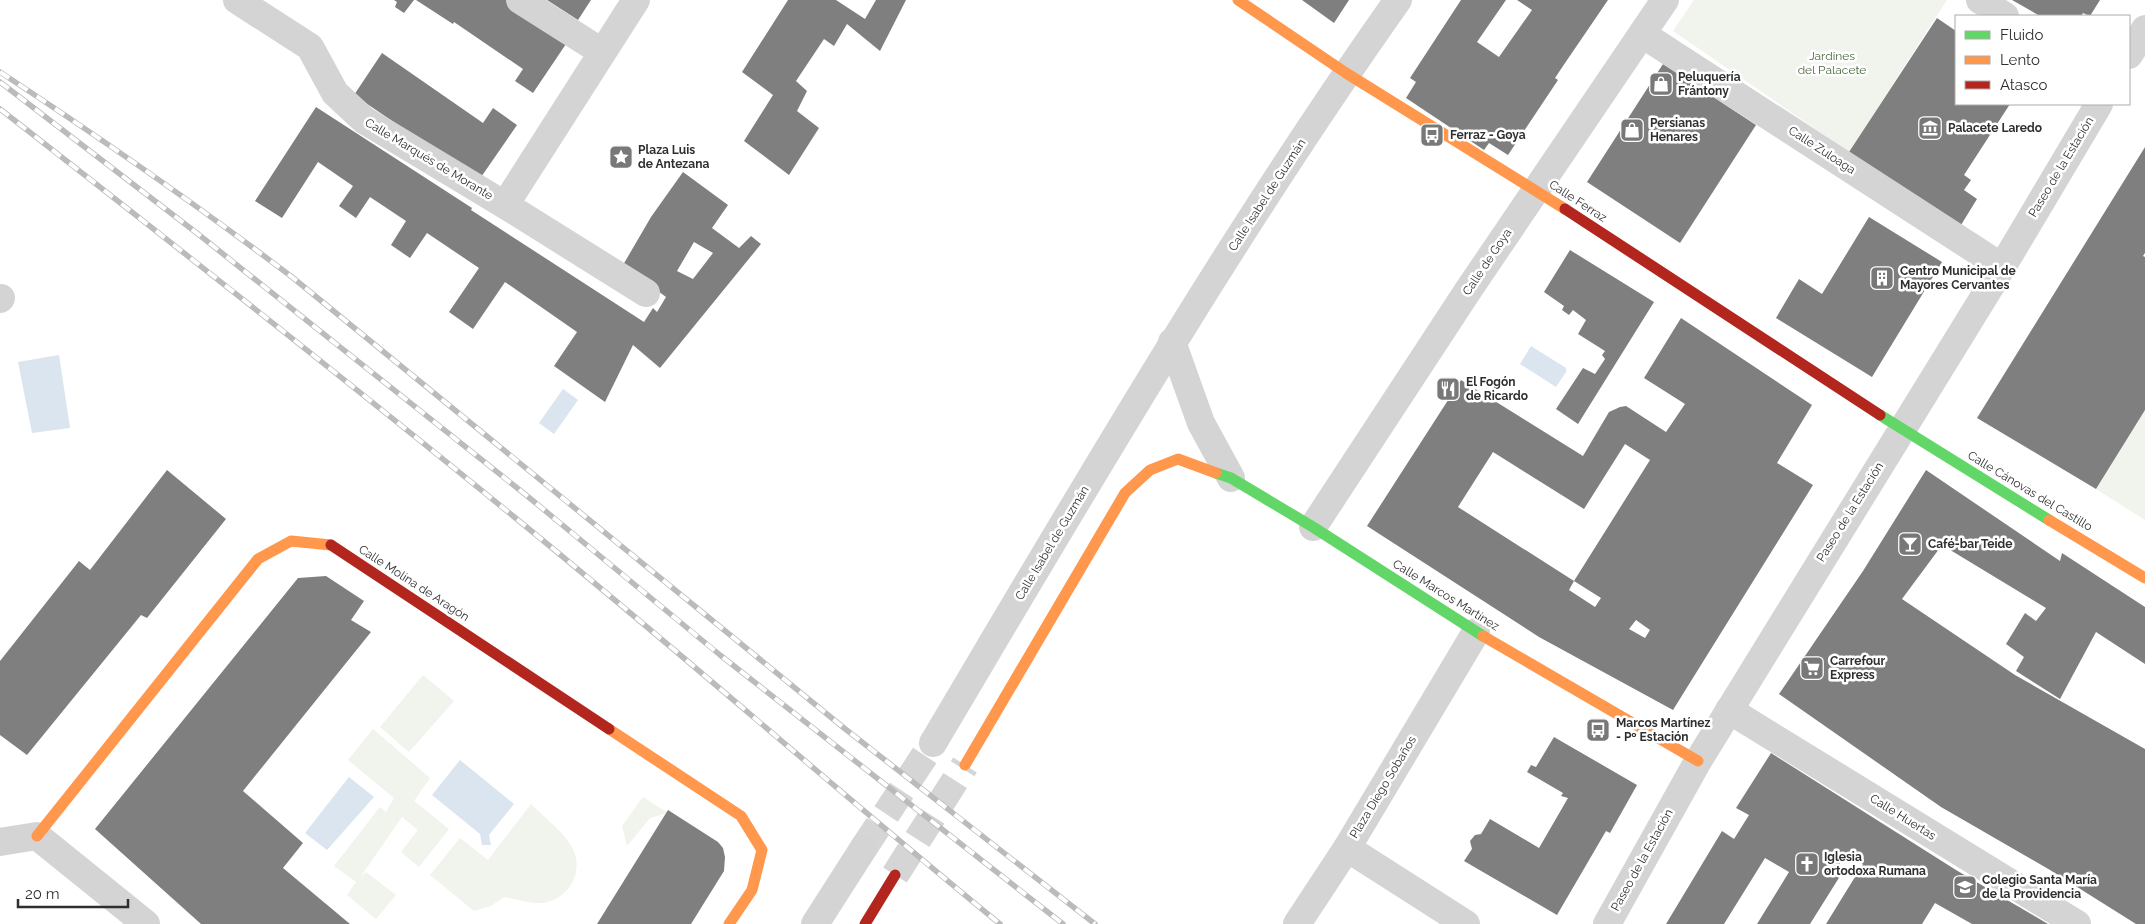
<svg xmlns="http://www.w3.org/2000/svg" width="2145" height="924" font-family="Raleway,sans-serif">
<rect width="100%" height="100%" fill="#fff"/>
<!-- green -->
<g fill="#f0f4ec">
<path d="M 1694,0 L 1947,0 L 1849,152 L 1673,31 Z"/>
<path d="M 2145,410 L 2145,520 L 2096,489 Z"/>
<path d="M 423,675 L 454,701 L 409,752 L 380,727 Z"/>
<path d="M 373,729 L 430,778 L 414,801 L 449,829 L 419,867 L 401,852 L 418,830 L 402,817 L 361,876 L 366,872 L 396,895 L 376,919 L 347,895 L 356,882 L 334,866 L 380,807 L 386,812 L 394,798 L 348,760 Z"/>
<path d="M 643,797 L 668,813 L 650,818 L 627,846 L 622,826 Z"/>
<path d="M 531,804 C 545,818 564,832 573,849 C 585,874 566,903 538,903 C 527,903 515,899 504,897 L 491,906 L 474,911 L 430,875 L 460,838 L 488,860 Z"/>
</g>
<!-- water -->
<g fill="#dae5f0">
<path d="M 1531,346 L 1566,368 L 1566,372 L 1556,387 L 1520,364 Z"/>
<path d="M 59,355 L 70,428 L 32,433 L 18,362 Z"/>
<path d="M 563,389 L 578,400 L 554,434 L 539,423 Z"/>
<path d="M 460,760 L 514,804 L 489,835 L 491,845 L 482,845 L 480,834 L 432,795 Z"/>
<path d="M 349,777 L 374,797 L 327,850 L 305,833 Z"/>
</g>
<!-- building -->
<g fill="#7f7f7f" fill-rule="evenodd">
<path d="M 394,0 L 414,0 L 404,13 L 395,7 L 397,2 Z"/>
<path d="M 416,0 L 506,0 L 568,41 L 533,93 L 515,81 L 523,69 L 454,22 L 453,24 Z"/>
<path d="M 547,0 L 591,0 L 578,20 Z"/>
<path d="M 788,0 L 836,0 L 865,19 L 876,0 L 906,0 L 880,51 L 847,24 L 834,46 L 824,39 L 796,81 L 807,91 L 797,111 L 819,128 L 789,175 L 744,141 L 773,95 L 742,72 Z"/>
<path d="M 1302,0 L 1349,0 L 1334,23 Z"/>
<path d="M 1461,0 L 1506,0 L 1477,42 L 1499,57 L 1532,10 L 1517,0 L 1608,0 L 1563,66 L 1555,78 L 1558,80 L 1508,155 L 1489,143 L 1484,150 L 1406,98 L 1416,82 L 1410,78 Z"/>
<path d="M 2012,0 L 2100,0 L 2090,16 L 2083,13 L 2081,16 L 2040,16 Z"/>
<path d="M 1937,18 L 1956,31 L 1956,104 L 2010,104 L 1964,175 L 1971,180 L 1964,190 L 1977,199 L 1961,225 L 1849,152 Z"/>
<path d="M 382,53 L 483,123 L 493,108 L 517,125 L 479,180 L 354,95 Z"/>
<path d="M 1663,64 L 1756,125 L 1680,243 L 1587,182 Z"/>
<path d="M 316,107 L 472,208 L 471,210 L 644,322 L 653,308 L 657,312 L 666,297 L 623,265 L 651,217 L 683,172 L 728,205 L 712,228 L 739,248 L 751,236 L 761,244 L 660,368 L 633,345 L 605,402 L 554,366 L 577,332 L 505,282 L 473,329 L 449,312 L 479,268 L 427,233 L 410,258 L 391,245 L 406,221 L 370,197 L 356,218 L 339,206 L 353,186 L 318,162 L 282,218 L 255,201 ZM 694,242 L 713,253 L 693,279 L 677,271 Z"/>
<path d="M 2145,147 L 2145,253 L 2143,256 L 2145,257 L 2145,410 L 2096,489 L 1977,418 Z"/>
<path d="M 1869,217 L 1942,262 L 1872,377 L 1776,318 L 1799,279 L 1822,294 Z"/>
<path d="M 1570,250 L 1654,302 L 1578,424 L 1556,409 L 1583,368 L 1595,374 L 1605,359 L 1602,355 L 1605,351 L 1578,334 L 1586,320 L 1573,310 L 1569,315 L 1562,310 L 1564,306 L 1544,292 Z"/>
<path d="M 1681,318 L 1812,405 L 1777,463 L 1813,485 L 1673,710 L 1539,637 L 1367,526 L 1461,380 L 1583,456 L 1609,412 L 1620,407 L 1626,406 L 1666,432 L 1685,404 L 1644,378 ZM 1625,444 L 1650,460 L 1574,581 L 1601,598 L 1595,607 L 1569,590 L 1574,581 L 1458,507 L 1493,452 L 1584,509 ZM 1636,620 L 1650,630 L 1645,638 L 1629,629 Z"/>
<path d="M 167,470 L 226,519 L 147,618 L 141,615 L 27,755 L 0,735 L 0,661 L 79,561 L 90,570 Z"/>
<path d="M 1926,470 L 2060,561 L 2062,553 L 2145,607 L 2145,664 L 2096,632 L 2060,699 L 2016,671 L 2024,657 L 2006,644 L 2025,613 L 2036,621 L 2046,608 L 1942,545 L 1902,599 L 2015,675 L 2145,749 L 2145,924 L 2136,924 L 2050,870 L 1941,807 L 1779,694 L 1863,571 Z"/>
<path d="M 326,576 L 364,601 L 351,620 L 371,632 L 243,791 L 303,843 L 283,868 L 350,924 L 201,924 L 95,829 L 298,578 Z"/>
<path d="M 1554,737 L 1637,785 L 1610,833 L 1606,831 L 1557,915 L 1464,861 L 1472,849 L 1470,841 L 1475,835 L 1481,834 L 1490,819 L 1539,848 L 1568,798 L 1561,796 L 1563,793 L 1527,772 L 1531,765 L 1536,767 Z"/>
<path d="M 1771,753 L 1956,870 L 2048,924 L 1972,924 L 1935,903 L 1922,924 L 1826,924 L 1863,864 L 1847,853 L 1836,869 L 1842,873 L 1810,924 L 1757,924 L 1789,872 L 1765,858 L 1724,924 L 1666,924 L 1722,831 L 1734,839 L 1749,815 L 1736,808 Z"/>
<path d="M 668,810 L 718,842 L 723,848 L 725,857 L 724,871 L 691,924 L 597,924 Z"/>
</g>
<g fill="none" stroke-linecap="round" stroke-linejoin="round">
<!-- street-tunnel -->
<path stroke="#d5d5d5" stroke-width="28" stroke-dasharray="28 14" stroke-linecap="butt" d="M 863,849 L 933,743"/>
<!-- secondary-tunnel -->
<path stroke="#d5d5d5" stroke-width="28" stroke-dasharray="28 14" stroke-linecap="butt" d="M 895,875 L 965,765"/>
<!-- street -->
<g stroke="#d4d4d4" stroke-width="28">
<path d="M 237,0 L 310,47 L 335,93 L 364,120 L 505,205 L 646,293"/>
<path d="M 520,0 L 602,52"/>
<path d="M 1980,0 L 2005,16"/>
<path d="M 1642,34 L 2002,267"/>
<path d="M 2129,55 L 2145,29"/>
<path d="M 505,205 L 636,0"/>
<path d="M 0,299 L 1,298"/>
<path d="M 1172,342 L 1201,423 L 1231,478"/>
<path d="M 1313,527 L 1469,289 L 1665,0"/>
<path d="M 1729,710 L 2077,924"/>
<path d="M 933,743 C 1082,492 1229,239 1398,0"/>
<path d="M 0,842 L 37,836 L 146,924"/>
<path d="M 1347,848 L 1466,924"/>
<path d="M 815,924 L 863,849"/>
<path d="M 1297,924 L 1347,848 L 1476,632"/>
<path d="M 1607,924 L 1698,761 L 1995,279 L 2099,104"/>
</g>
<!-- fast -->
<g stroke="#63d668" stroke-width="11">
<path d="M 1880,415 L 2049,520"/>
<path d="M 1216,473 L 1231,478 L 1313,527 L 1483,636"/>
</g>
<!-- slow -->
<g stroke="#ff974d" stroke-width="11">
<path d="M 1238,0 L 1346,73 L 1565,209"/>
<path d="M 2049,520 L 2145,578"/>
<path d="M 1483,636 L 1698,761"/>
<path d="M 609,729 L 741,816 L 762,850 L 752,890 L 729,924"/>
<path d="M 965,765 L 1125,493 L 1150,470 L 1178,459 L 1216,473"/>
<path d="M 37,836 L 258,559 L 291,541 L 331,545"/>
</g>
<!-- jam -->
<g stroke="#b3261e" stroke-width="11">
<path d="M 1565,209 L 1880,415"/>
<path d="M 331,545 L 609,729"/>
<path d="M 865,924 L 895,875"/>
</g>
<!-- rail casing -->
<g stroke="#bbb" stroke-width="5.5">
<g id="rail">
<path d="M 0,72 C 99,137 197,205 292,277 L 844,728 L 1095,924"/>
<path d="M 0,82 L 198,234 L 526,495 L 720,655 L 1063,924"/>
<path d="M 0,109 C 172,243 344,378 513,516 C 677,649 836,790 1000,924"/>
</g>
</g>
<!-- rail -->
<use href="#rail" stroke="#fff" stroke-width="4" stroke-dasharray="11" stroke-linecap="butt"/>
</g>
<!-- icons -->
<defs>
<g id="shop-square" transform="scale(1.25)"><rect x="-9" y="-9" width="18" height="18" rx="4" fill="#787878" stroke="#fff"/><path d="M-5-2.5h2.3a2.7 3.5 0 0 1 5.4 0H5L5.5 6h-11ZM-1.5-2.5h3a1.5 2.3 0 0 0-3 0Z" fill="#fff"/></g>
<g id="museum-square" transform="scale(1.25)"><rect x="-9" y="-9" width="18" height="18" rx="4" fill="#787878" stroke="#fff"/><path d="M0-6L6-3V-2H-6V-3ZM-5-1h2V3h-2ZM-1-1h2V3h-2ZM3-1h2V3H3ZM-6 4H6V6H-6Z" fill="#fff"/></g>
<g id="bus-square" transform="scale(1.25)"><rect x="-9" y="-9" width="18" height="18" rx="4" fill="#787878" stroke="#fff"/><path d="M-5-6H5V4H4V6H2V4H-2V6H-4V4H-5ZM-3.5-4V0h7V-4ZM-3.5 1.2v1.5H-2V1.2ZM2 1.2v1.5H3.5V1.2Z" fill="#fff"/></g>
<g id="sight-square" transform="scale(1.25)"><rect x="-9" y="-9" width="18" height="18" rx="4" fill="#787878" stroke="#fff"/><path d="M0-6L1.8-2.2L6-1.7L2.9 1.2L3.7 5.4L0 3.3L-3.7 5.4L-2.9 1.2L-6-1.7L-1.8-2.2Z" fill="#fff"/></g>
<g id="building-square" transform="scale(1.25)"><rect x="-9" y="-9" width="18" height="18" rx="4" fill="#787878" stroke="#fff"/><path d="M-4-6H4V6H1V3H-1V6H-4ZM-2.5-4.3h1.7v1.8h-1.7ZM.8-4.3h1.7v1.8H.8ZM-2.5-1h1.7V.8h-1.7ZM.8-1h1.7V.8H.8Z" fill="#fff"/></g>
<g id="restaurant-square" transform="scale(1.25)"><rect x="-9" y="-9" width="18" height="18" rx="4" fill="#787878" stroke="#fff"/><path d="M-5-6h1v4h1v-4h1v4h1v-4h1v5L-1.5 .5V6h-2V.5L-5-1ZM5-6V6H3V1.5H1.5Q1.5-4 5-6Z" fill="#fff"/></g>
<g id="bar-square" transform="scale(1.25)"><rect x="-9" y="-9" width="18" height="18" rx="4" fill="#787878" stroke="#fff"/><path d="M-6-5H6L.8 .8V4.5H3.5V6h-7V4.5H-.8V.8Z" fill="#fff"/></g>
<g id="supermarket-square" transform="scale(1.25)"><rect x="-9" y="-9" width="18" height="18" rx="4" fill="#787878" stroke="#fff"/><path d="M-6-5.5h2.5l.6 2H6L4.5 2H-2.5L-4.4-4H-6ZM-1.5 3.2a1.3 1.3 0 1 0 .1 0ZM3 3.2a1.3 1.3 0 1 0 .1 0Z" fill="#fff"/></g>
<g id="church-square" transform="scale(1.25)"><rect x="-9" y="-9" width="18" height="18" rx="4" fill="#787878" stroke="#fff"/><path d="M-1.2-6h2.4v3.5h3.3v2.4h-3.3V6h-2.4V-.1h-3.3v-2.4h3.3Z" fill="#fff"/></g>
<g id="school-square" transform="scale(1.25)"><rect x="-9" y="-9" width="18" height="18" rx="4" fill="#787878" stroke="#fff"/><path d="M0-5L7-2L0 1L-7-2ZM-4 1L0 2.5L4 1V4Q0 6-4 4Z" fill="#fff"/></g>
</defs>
<g fill-rule="evenodd">
<use href="#shop-square" x="1661" y="84"/>
<use href="#museum-square" x="1930" y="128"/>
<use href="#shop-square" x="1632" y="130"/>
<use href="#bus-square" x="1432" y="135"/>
<use href="#sight-square" x="621" y="157"/>
<use href="#building-square" x="1882" y="278"/>
<use href="#restaurant-square" x="1448" y="389"/>
<use href="#bar-square" x="1910" y="544"/>
<use href="#supermarket-square" x="1812" y="668"/>
<use href="#bus-square" x="1598" y="730"/>
<use href="#church-square" x="1807" y="864"/>
<use href="#school-square" x="1965" y="887"/>
</g>
<g text-anchor="middle" dominant-baseline="central" stroke-width="5" stroke-linejoin="round" paint-order="stroke">
<!-- park labels -->
<g font-size="12" fill="#4d683e" stroke="#fff">
<text x="1832" y="56">Jardines<tspan x="1832" dy="14">del Palacete</tspan></text>
</g>
<!-- poi labels -->
<g font-size="12" font-weight="bold" fill="#2f2f2f" stroke="#fff" text-anchor="start">
<text x="1678" y="77">Peluquería<tspan x="1678" dy="14">Frántony</tspan></text>
<text x="1650" y="123">Persianas<tspan x="1650" dy="14">Henares</tspan></text>
<text x="1948" y="128">Palacete Laredo</text>
<text x="1450" y="135">Ferraz - Goya</text>
<text x="638" y="150">Plaza Luis<tspan x="638" dy="14">de Antezana</tspan></text>
<text x="1900" y="271">Centro Municipal de<tspan x="1900" dy="14">Mayores Cervantes</tspan></text>
<text x="1466" y="382">El Fogón<tspan x="1466" dy="14">de Ricardo</tspan></text>
<text x="1928" y="544">Café-bar Teide</text>
<text x="1830" y="661">Carrefour<tspan x="1830" dy="14">Express</tspan></text>
<text x="1616" y="723">Marcos Martínez<tspan x="1616" dy="14">- Pº Estación</tspan></text>
<text x="1824" y="857">Iglesia<tspan x="1824" dy="14">ortodoxa Rumana</tspan></text>
<text x="1982" y="880">Colegio Santa María<tspan x="1982" dy="14">de la Providencia</tspan></text>
</g>
<!-- street labels -->
<g font-size="12" fill="#2f2f2f" stroke="#fff">
<text transform="translate(1822 150) rotate(33)">Calle Zuloaga</text>
<text transform="translate(429 159) rotate(31)">Calle Marqués de Morante</text>
<text transform="translate(2061 167) rotate(-59)">Paseo de la Estación</text>
<text transform="translate(1267 195) rotate(-57)">Calle Isabel de Guzmán</text>
<text transform="translate(1578 201) rotate(33)">Calle Ferraz</text>
<text transform="translate(1487 262) rotate(-56)">Calle de Goya</text>
<text transform="translate(2030 491) rotate(31)">Calle Cánovas del Castillo</text>
<text transform="translate(1850 512) rotate(-58)">Paseo de la Estación</text>
<text transform="translate(1052 543) rotate(-59)">Calle Isabel de Guzmán</text>
<text transform="translate(414 583) rotate(33)">Calle Molina de Aragón</text>
<text transform="translate(1446 595) rotate(32)">Calle Marcos Martínez</text>
<text transform="translate(1383 787) rotate(-59)">Plaza Diego Sobaños</text>
<text transform="translate(1903 817) rotate(32)">Calle Huertas</text>
<text transform="translate(1642 860) rotate(-61)">Paseo de la Estación</text>
</g>
</g>
<!-- legend -->
<rect x="1955" y="15" width="175" height="90" fill="#ffffff" stroke="#acacac"/>
<rect x="1965" y="31" width="25" height="8" fill="#63d668" stroke="#acacac"/>
<text x="2000" y="40" font-size="15" fill="#2f2f2f">Fluido</text>
<rect x="1965" y="56" width="25" height="8" fill="#ff974d" stroke="#acacac"/>
<text x="2000" y="65" font-size="15" fill="#2f2f2f">Lento</text>
<rect x="1965" y="81" width="25" height="8" fill="#b3261e" stroke="#acacac"/>
<text x="2000" y="90" font-size="15" fill="#2f2f2f">Atasco</text>
<!-- scale -->
<path d="M18 899v8h110v-8" fill="none" stroke="#2f2f2f" stroke-width="2.5"/>
<text x="25" y="899" font-size="15" fill="#2f2f2f" stroke="#ffffff" stroke-width="4" paint-order="stroke">20 m</text>
</svg>
